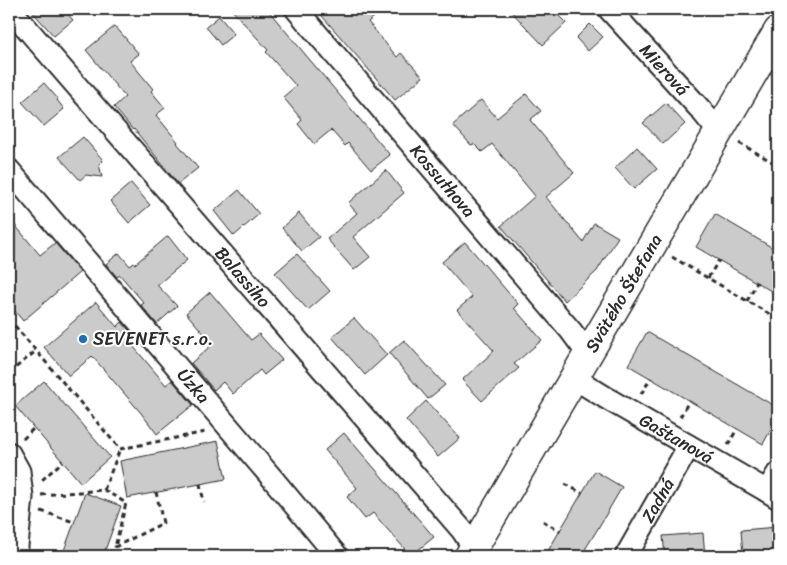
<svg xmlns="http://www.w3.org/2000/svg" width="787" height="565" font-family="Sriracha,sans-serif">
<rect width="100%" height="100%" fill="#fff"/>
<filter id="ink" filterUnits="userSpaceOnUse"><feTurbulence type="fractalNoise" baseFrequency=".02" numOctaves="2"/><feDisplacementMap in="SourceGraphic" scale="10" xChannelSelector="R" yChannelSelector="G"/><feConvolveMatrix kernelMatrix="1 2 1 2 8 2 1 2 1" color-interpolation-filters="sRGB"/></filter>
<g filter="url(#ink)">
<!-- building -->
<g fill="#cbcbcb" stroke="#2b2b2b">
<path d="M 30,9 L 63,9 L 73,20 L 54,36 Z"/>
<path d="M 231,9 L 267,9 L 390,155 L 371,170 L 348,143 L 345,146 L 331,130 L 314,144 L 298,124 L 302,120 L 283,97 L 296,86 L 266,52 L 268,50 Z"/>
<path d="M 316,9 L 384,9 L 368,22 L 397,57 L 401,53 L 423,77 L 395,100 Z"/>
<path d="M 509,9 L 552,9 L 566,23 L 543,45 Z"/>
<path d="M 219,16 L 234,34 L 221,45 L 206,27 Z"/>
<path d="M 590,24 L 603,37 L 588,51 L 576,38 Z"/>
<path d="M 115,26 L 139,54 L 130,61 L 153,89 L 151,91 L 165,108 L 156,115 L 178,142 L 177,143 L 198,168 L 178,184 L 134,129 L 133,130 L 114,107 L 125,97 L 86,50 Z"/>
<path d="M 44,83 L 58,99 L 57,100 L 64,109 L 44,126 L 22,102 Z"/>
<path d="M 526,94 L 541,111 L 530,120 L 574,173 L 546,197 L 583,242 L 594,223 L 618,237 L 597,271 L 565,301 L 501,226 L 535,196 L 492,144 L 482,152 L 474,144 L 471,145 L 453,125 L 481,100 L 497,118 Z"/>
<path d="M 666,103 L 685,124 L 663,144 L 643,123 Z"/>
<path d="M 83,137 L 103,160 L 99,164 L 102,177 L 86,175 L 80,180 L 59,157 Z"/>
<path d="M 637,147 L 657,169 L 634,189 L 615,168 Z"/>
<path d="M 386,170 L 404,193 L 353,237 L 370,257 L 354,270 L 327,239 L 357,213 L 348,203 Z"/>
<path d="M 131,183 L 150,205 L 129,223 L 110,201 Z"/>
<path d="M 239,190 L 259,214 L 234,236 L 214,211 Z"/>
<path d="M 299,213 L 319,237 L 302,251 L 282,228 Z"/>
<path d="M 715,214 L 778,251 L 778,295 L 696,247 Z"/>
<path d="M 9,218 L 40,255 L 55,243 L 80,272 L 23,321 L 9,304 Z"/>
<path d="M 168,236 L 187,260 L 157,285 L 177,306 L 157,324 L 141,305 L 144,303 L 120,275 L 117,277 L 106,264 L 119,253 L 130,266 L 134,263 L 135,264 Z"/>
<path d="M 465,242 L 518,304 L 514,308 L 542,340 L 514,364 L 519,368 L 482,401 L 462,380 L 494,351 L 457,310 L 472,297 L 442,262 Z"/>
<path d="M 297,254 L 330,291 L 308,310 L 275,273 Z"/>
<path d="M 210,292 L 251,340 L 259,334 L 282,360 L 264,375 L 260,370 L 233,394 L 223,382 L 214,390 L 191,363 L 213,344 L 186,313 Z"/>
<path d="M 96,302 L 117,327 L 122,322 L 138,341 L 133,346 L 166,385 L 172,380 L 193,405 L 157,434 L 141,413 L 92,356 L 69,376 L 44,347 Z"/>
<path d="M 354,318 L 387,355 L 365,375 L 332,337 Z"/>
<path d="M 647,332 L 778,408 L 778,417 L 763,444 L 628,365 Z"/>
<path d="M 404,340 L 445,385 L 428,399 L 389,353 Z"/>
<path d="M 44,381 L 110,457 L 81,483 L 15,406 Z"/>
<path d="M 426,401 L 460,438 L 438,457 L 406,420 Z"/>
<path d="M 344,433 L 434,537 L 411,556 L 373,513 L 365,519 L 347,497 L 357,488 L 325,450 Z"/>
<path d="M 218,441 L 226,479 L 127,498 L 120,461 Z"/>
<path d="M 595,471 L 622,487 L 597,530 L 581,556 L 545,556 Z"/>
<path d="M 85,493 L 121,506 L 103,556 L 62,556 Z"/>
<path d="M 778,527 L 778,556 L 743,556 L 741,530 Z"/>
<path d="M 703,533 L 705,556 L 665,556 L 663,536 Z"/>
</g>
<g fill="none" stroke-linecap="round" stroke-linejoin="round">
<!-- street casing -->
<g stroke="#2b2b2b" stroke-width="25">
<g id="street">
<path id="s1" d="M 10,9 L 462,530 L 474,548"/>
<path id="s2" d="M 296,9 L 571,331 L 588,354"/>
<path id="s3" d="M 609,9 L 701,110 L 719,132"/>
<path id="s4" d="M 9,170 L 272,478 L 337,556"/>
<path id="s5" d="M 574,378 L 613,402 L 767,491 L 778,498"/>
<path d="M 9,453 L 19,471 L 22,497 L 16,556"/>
<path d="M 767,491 L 778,473"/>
<path id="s6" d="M 626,556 L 689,446"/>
</g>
</g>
<!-- secondary casing -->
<g stroke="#2b2b2b" stroke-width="31">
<g id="secondary">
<path id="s7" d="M 469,556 L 778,31"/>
</g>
</g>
<!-- path -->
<g stroke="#2b2b2b" stroke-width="3" stroke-dasharray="5 4" stroke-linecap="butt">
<path d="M 739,143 L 778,165"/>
<path d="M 672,257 L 778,319"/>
<path d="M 708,278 L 719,260"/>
<path d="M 747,301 L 757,282"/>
<path d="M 9,319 L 120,449 L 206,432"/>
<path d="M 9,373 L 36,351"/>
<path d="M 641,394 L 651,378"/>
<path d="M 680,417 L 689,401"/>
<path d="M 23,439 L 34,428"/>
<path d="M 728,445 L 737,429"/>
<path d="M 42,480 L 63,461"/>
<path d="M 200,484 L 204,502"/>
<path d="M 565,484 L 582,493"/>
<path d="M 104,490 L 120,449"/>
<path d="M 41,495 L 104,490 L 126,503 L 115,547"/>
<path d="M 41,511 L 74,522"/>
<path d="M 543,521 L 560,531"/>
<path d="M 112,556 L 115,547 L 163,523 L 156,492"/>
</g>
<!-- street -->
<use href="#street" stroke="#fff" stroke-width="21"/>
<!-- secondary -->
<use href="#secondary" stroke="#fff" stroke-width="28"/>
</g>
</g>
<!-- markers -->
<circle fill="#1f6fb2" stroke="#fff" stroke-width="2" cx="83" cy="339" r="5"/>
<g text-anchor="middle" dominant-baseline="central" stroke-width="4" stroke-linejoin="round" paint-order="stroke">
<!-- street labels -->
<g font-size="18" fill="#2b2b2b" stroke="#fff">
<text stroke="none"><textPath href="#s3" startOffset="82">Mierová</textPath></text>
<text stroke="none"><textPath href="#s2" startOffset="226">Kossuthova</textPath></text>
<text stroke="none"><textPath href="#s1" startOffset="355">Balassiho</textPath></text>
<text stroke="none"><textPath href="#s7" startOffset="305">Svätého Štefana</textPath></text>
<text stroke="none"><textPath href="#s4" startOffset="284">Úzka</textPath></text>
<text stroke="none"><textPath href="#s5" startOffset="119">Gaštanová</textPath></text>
<text stroke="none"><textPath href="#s6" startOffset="64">Zadná</textPath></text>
</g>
<!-- poi labels -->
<g font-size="18" fill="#2b2b2b" stroke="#fff" text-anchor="start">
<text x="93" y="339">SEVENET s.r.o.</text>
</g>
</g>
<!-- margin -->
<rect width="787" height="565" fill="none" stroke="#fff" stroke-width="30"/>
<rect x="15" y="15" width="757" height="535" fill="none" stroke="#2b2b2b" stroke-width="2" filter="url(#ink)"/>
</svg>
